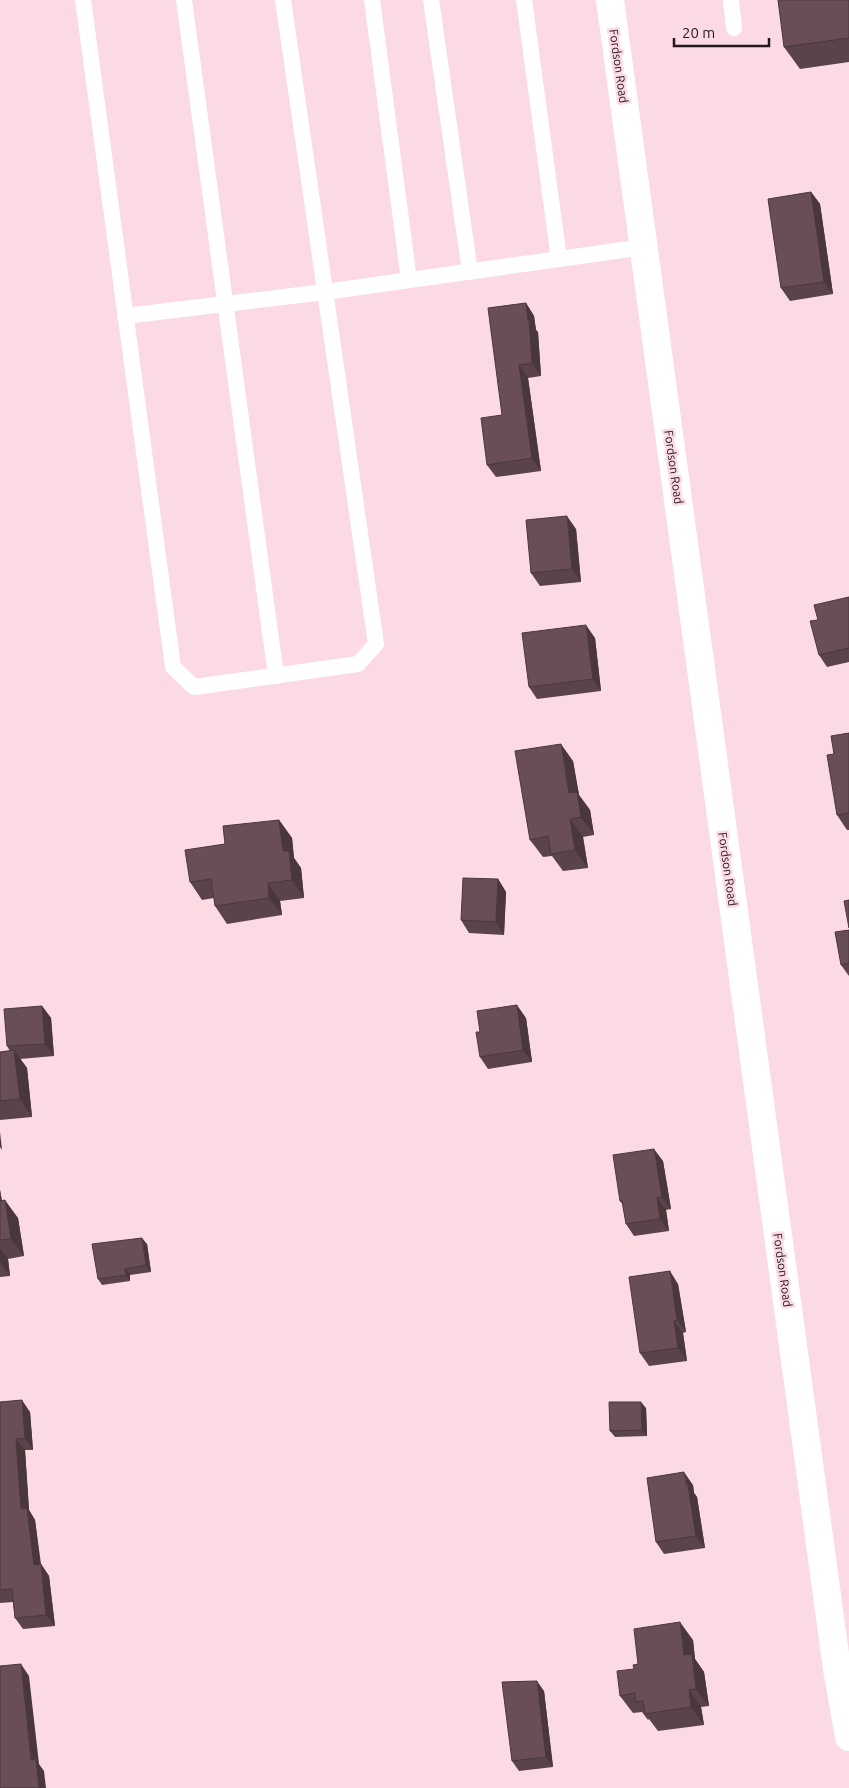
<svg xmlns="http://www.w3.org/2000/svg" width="849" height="1788" font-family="Ubuntu,sans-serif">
<rect width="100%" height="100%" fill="#fbdae3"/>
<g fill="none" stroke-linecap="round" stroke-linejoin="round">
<!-- service -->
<g stroke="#fff" stroke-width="16">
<path d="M 83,0 L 173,667 L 194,687 L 358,664 L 376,644 L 283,0"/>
<path d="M 184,0 L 276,676"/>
<path d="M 372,0 L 409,280"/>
<path d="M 431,0 L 470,272"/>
<path d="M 524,0 L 559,259"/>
<path d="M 731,0 L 734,28"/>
<path d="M 125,316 L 325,292 L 644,247"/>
</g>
<!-- minor -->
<path stroke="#fff" stroke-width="28" d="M 610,0 L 837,1669 L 849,1737"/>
</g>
<!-- wall -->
<g fill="#5a434a">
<path d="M 849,0 L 849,62 L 800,69 L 784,47 Z"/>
<path d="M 811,192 L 820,204 L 833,294 L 790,301 L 781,288 Z"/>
<path d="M 526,303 L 534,316 L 536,330 L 538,332 L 541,376 L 528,378 L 541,471 L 496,477 L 487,465 L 502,415 Z"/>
<path d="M 576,529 L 581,582 L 540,586 L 531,573 Z"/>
<path d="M 849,597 L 849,662 L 827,667 L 819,655 L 818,620 Z"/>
<path d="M 595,638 L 601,691 L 537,699 L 529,687 Z"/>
<path d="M 849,733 L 849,830 L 847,830 L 837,815 L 834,754 Z"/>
<path d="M 573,761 L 579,795 L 590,810 L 594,835 L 583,837 L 588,868 L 563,871 L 552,856 L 543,857 L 530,840 Z"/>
<path d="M 279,820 L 292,838 L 294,858 L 301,868 L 304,898 L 280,901 L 282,915 L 227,924 L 215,906 L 214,898 L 202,900 L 190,882 L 225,844 Z"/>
<path d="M 498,879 L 506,892 L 504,935 L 469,933 L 461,920 Z"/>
<path d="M 849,930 L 849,976 L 841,965 Z"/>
<path d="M 42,1006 L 51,1018 L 54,1056 L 20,1059 L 27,1068 L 32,1117 L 0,1120 L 0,1052 L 10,1051 L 7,1046 Z"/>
<path d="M 526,1018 L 532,1062 L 488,1069 L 480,1057 L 480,1032 Z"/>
<path d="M 663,1161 L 671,1209 L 666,1210 L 669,1231 L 634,1236 L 626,1224 L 623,1205 L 620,1201 Z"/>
<path d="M 0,1190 L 2,1201 L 18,1218 L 24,1256 L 8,1259 L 10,1276 L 0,1277 Z"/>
<path d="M 147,1244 L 151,1272 L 130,1275 L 130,1281 L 102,1285 L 98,1279 Z"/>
<path d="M 678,1284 L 686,1332 L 683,1333 L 687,1361 L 649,1366 L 640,1353 Z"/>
<path d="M 0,1402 L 30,1412 L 33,1450 L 25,1450 L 29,1510 L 35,1520 L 41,1564 L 49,1576 L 55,1626 L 23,1629 L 15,1618 L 13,1602 L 0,1603 Z"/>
<path d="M 646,1408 L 647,1436 L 615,1437 L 610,1431 Z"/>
<path d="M 693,1485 L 694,1493 L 697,1497 L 705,1548 L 664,1554 L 656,1542 Z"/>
<path d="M 693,1640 L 695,1659 L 704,1672 L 709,1706 L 701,1707 L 704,1725 L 658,1731 L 649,1719 L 648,1720 L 642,1712 L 633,1713 L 620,1696 L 634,1669 Z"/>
<path d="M 544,1691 L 553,1767 L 519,1771 L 512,1761 Z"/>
</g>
<!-- shaded-wall -->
<g fill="#4a373c">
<path d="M 811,192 L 820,204 L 833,294 L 824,282 Z"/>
<path d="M 526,303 L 534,316 L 536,330 L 538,332 L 541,376 L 532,363 Z"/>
<path d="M 519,365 L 528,378 L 541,471 L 532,458 Z"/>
<path d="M 567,516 L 576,529 L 581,582 L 572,569 Z"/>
<path d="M 586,625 L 595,638 L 601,691 L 593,679 Z"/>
<path d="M 561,744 L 573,761 L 579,795 L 590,810 L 594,835 L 581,817 L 569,793 Z"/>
<path d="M 570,819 L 583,837 L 588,868 L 575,850 Z"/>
<path d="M 279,820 L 292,838 L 294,858 L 301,868 L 304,898 L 292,880 L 283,851 Z"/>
<path d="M 498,879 L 506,892 L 504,935 L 496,922 Z"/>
<path d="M 268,883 L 280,901 L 282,915 L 269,898 Z"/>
<path d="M 517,1005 L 526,1018 L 532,1062 L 523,1050 Z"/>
<path d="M 42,1006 L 51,1018 L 54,1056 L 45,1044 Z"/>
<path d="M 14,1050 L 27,1068 L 32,1117 L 20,1099 Z"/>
<path d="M 0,1132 L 2,1150 L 0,1147 Z"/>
<path d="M 654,1149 L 663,1161 L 671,1209 L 662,1197 Z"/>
<path d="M 0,1190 L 5,1220 L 0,1213 Z"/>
<path d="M 657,1198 L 666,1210 L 669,1231 L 660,1219 Z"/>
<path d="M 5,1200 L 18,1218 L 24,1256 L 11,1239 Z"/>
<path d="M 142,1238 L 147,1244 L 151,1272 L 146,1265 Z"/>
<path d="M 0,1248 L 8,1259 L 10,1276 L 0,1262 Z"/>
<path d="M 125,1269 L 130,1275 L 130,1281 L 126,1275 Z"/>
<path d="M 670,1271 L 678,1284 L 686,1332 L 677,1320 Z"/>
<path d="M 674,1321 L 683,1333 L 687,1361 L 678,1348 Z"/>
<path d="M 22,1400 L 30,1412 L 33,1450 L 25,1438 Z"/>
<path d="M 641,1402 L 646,1408 L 647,1436 L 642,1430 Z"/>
<path d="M 16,1439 L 25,1450 L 29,1510 L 35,1520 L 42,1577 L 34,1565 L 21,1509 Z"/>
<path d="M 684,1472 L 693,1485 L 694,1493 L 697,1497 L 705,1548 L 696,1536 Z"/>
<path d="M 41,1564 L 49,1576 L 55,1626 L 46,1615 Z"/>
<path d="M 680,1622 L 693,1640 L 695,1659 L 704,1672 L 709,1706 L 696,1689 L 684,1655 Z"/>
<path d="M 21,1664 L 29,1676 L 39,1764 L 44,1771 L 46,1788 L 39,1788 L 31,1760 Z"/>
<path d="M 537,1681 L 544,1691 L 553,1767 L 546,1757 Z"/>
<path d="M 689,1690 L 701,1707 L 704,1725 L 691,1707 Z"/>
</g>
<!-- building -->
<g fill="#694e56" stroke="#4a373c">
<path d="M 778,0 L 849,0 L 849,38 L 784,47 Z"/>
<path d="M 811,192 L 824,282 L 781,288 L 768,199 Z"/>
<path d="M 526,303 L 528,320 L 529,320 L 532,363 L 519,365 L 532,458 L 487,465 L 481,418 L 502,415 L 488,308 Z"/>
<path d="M 567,516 L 572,569 L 531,573 L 526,520 Z"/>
<path d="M 849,597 L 849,648 L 819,655 L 810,621 L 818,620 L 814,605 Z"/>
<path d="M 586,625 L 593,679 L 529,687 L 522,633 Z"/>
<path d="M 849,733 L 849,813 L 837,815 L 827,755 L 834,754 L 831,736 Z"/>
<path d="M 561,744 L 569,793 L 577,792 L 581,817 L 570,819 L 575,850 L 551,854 L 548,836 L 530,840 L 515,751 Z"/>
<path d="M 279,820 L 283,851 L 289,851 L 292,880 L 268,883 L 269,898 L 215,906 L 211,879 L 190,882 L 185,850 L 225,844 L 223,826 Z"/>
<path d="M 463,878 L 498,879 L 496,922 L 461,920 Z"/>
<path d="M 849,900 L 849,928 L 844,901 Z"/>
<path d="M 849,930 L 849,963 L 841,965 L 835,932 Z"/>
<path d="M 517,1005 L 523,1050 L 480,1057 L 476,1032 L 480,1032 L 477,1011 Z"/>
<path d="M 42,1006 L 45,1044 L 7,1046 L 4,1009 Z"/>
<path d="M 14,1050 L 20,1099 L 0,1101 L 0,1052 Z"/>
<path d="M 654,1149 L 662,1197 L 657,1198 L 660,1219 L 626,1224 L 622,1201 L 620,1201 L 613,1155 Z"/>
<path d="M 5,1200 L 11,1239 L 0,1240 L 0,1201 Z"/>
<path d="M 142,1238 L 146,1265 L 125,1269 L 126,1275 L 98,1279 L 92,1244 Z"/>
<path d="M 670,1271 L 677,1320 L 674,1321 L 678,1348 L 640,1353 L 629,1277 Z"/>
<path d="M 22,1400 L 25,1438 L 16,1439 L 21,1509 L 27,1508 L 34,1565 L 41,1564 L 46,1615 L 15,1618 L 12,1589 L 0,1590 L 0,1402 Z"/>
<path d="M 609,1402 L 641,1402 L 642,1430 L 610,1431 Z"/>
<path d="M 684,1472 L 686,1485 L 688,1485 L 696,1536 L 656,1542 L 647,1478 Z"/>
<path d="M 680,1622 L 684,1655 L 692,1654 L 696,1689 L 689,1690 L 691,1707 L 645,1714 L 643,1701 L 635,1702 L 635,1693 L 620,1696 L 617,1671 L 634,1669 L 633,1665 L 638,1664 L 634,1629 Z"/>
<path d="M 21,1664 L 31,1760 L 36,1759 L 39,1788 L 0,1788 L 0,1666 Z"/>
<path d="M 537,1681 L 546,1757 L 512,1761 L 502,1682 Z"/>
</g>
<g text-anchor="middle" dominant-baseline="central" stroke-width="5" stroke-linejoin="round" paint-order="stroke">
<!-- street labels -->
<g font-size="12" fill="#23181b" stroke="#fbdae3">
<text transform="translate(619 66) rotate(82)">Fordson Road</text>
<text transform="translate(674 467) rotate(82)">Fordson Road</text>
<text transform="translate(728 869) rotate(82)">Fordson Road</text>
<text transform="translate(783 1270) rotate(82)">Fordson Road</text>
</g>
</g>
<!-- scale -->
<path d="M674 38v8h95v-8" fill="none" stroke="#23181b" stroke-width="2.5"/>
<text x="682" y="38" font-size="15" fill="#23181b" stroke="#fbdae3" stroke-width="4" paint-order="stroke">20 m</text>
</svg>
